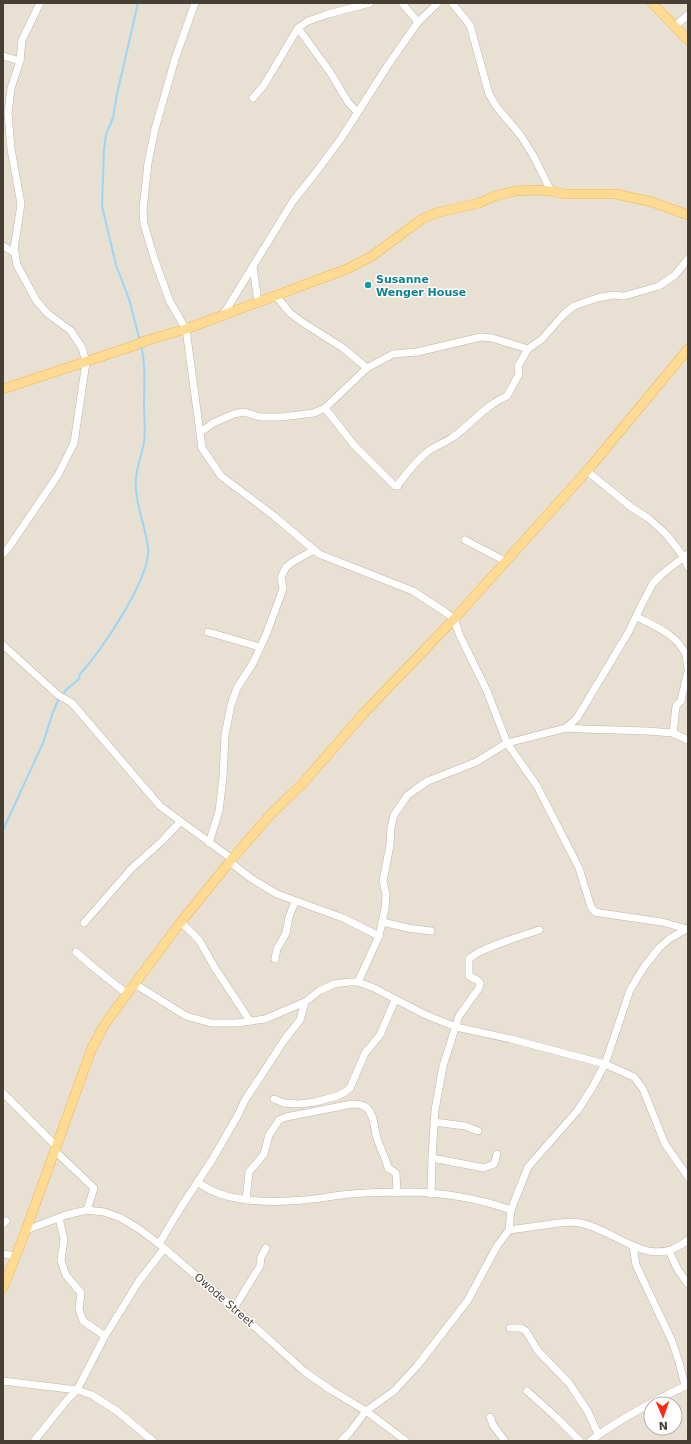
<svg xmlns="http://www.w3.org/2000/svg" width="691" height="1444" font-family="'DejaVu Sans',sans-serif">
<rect width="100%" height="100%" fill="#f4efe5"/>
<!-- residential -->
<path fill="#e8e0d2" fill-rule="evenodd" d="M 3,3 L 688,3 L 688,1441 L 3,1441 ZM 651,1404 L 675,1404 L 675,1428 L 651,1428 Z"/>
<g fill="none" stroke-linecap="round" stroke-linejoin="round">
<!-- stream -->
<g stroke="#9cd6f6" stroke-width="2">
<path d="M 138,3 L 117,94 L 113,118 L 106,134 L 104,149 L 102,206 L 116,265 L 129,299 L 140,341"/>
<path d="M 3,830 L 43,743 L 52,715 L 59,698 L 67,689 L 79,679 L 80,674 C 101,652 152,576 148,547 C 145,524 134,502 136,478 C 137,466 142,454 144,442 C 146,431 144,418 144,406 C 144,386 146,365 141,345"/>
</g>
<!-- minor casing -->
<g stroke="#c0b6a7" stroke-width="8">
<g id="minor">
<path d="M 195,3 L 175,59 L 155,129 L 148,163 L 143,209 L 144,224 L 155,261 L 170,302 L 186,329 L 202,448 L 221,476 L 274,516 L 319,554 L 413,591 L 445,612 L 454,619 L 460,636 L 487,691 L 507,743 L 537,786 L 579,868 L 591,907 L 595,912 L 600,913 L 662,922 L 687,929"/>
<path d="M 402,3 L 418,22"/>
<path d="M 452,3 L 470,25 L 489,94 L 496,106 L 521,136 L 533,155 L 551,191"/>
<path d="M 675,26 L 688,15"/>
<path d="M 298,28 L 330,72 L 348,102 L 357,112"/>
<path d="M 3,56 L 20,61"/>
<path d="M 253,98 L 264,85 L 298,28 L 308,21 L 328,14 L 370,3"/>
<path d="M 3,246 L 15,253"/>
<path d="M 253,267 L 258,302"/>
<path d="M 276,296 L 290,313 L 302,322 L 343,348 L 367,368"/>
<path d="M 223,315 L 293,201 L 317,171 L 342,137 L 388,65 L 418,22 L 438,3"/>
<path d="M 325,408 L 354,445 L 395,486 L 398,486 L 399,483 C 407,473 416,461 426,453 C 434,446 445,443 453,437 C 472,424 485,405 507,396 L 519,374 L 518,366 L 528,349 L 542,339 L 564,314 L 574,306 L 597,298 L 613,295 L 624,296 L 659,286 L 675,275 L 688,259"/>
<path d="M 201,432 L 213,423 L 234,414 L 244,412 L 260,417 L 281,417 L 314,413 L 325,408 L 367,368 L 393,354 L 417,352 L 481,337 L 492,338 L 528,349"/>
<path d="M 587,471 L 631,507 L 648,518 L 666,534 L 684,557 L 688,567"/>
<path d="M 465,540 L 505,561"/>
<path d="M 3,554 L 9,547 L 58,475 L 74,443 L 86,362 L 82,348 L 71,331 L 47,313 L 36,300 L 17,265 L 14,249 L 21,204 L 11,149 L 8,113 L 11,88 L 20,61 L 22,40 L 40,3"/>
<path d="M 637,617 C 654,626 678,635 686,655 C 687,659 687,664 688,668"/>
<path d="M 208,632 L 260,647"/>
<path d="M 3,645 L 58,695 L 72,703 L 160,806 L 232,859"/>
<path d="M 566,728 L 577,718 L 628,633 L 642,604 L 653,583 L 662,574 L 688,554"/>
<path d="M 673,733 L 676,706 L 681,701 L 682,696 L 688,671"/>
<path d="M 209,843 L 219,811 L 223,777 L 225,735 L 231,705 L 237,688 L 253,663 L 266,635 L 280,597 L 283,588 L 281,577 L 286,567 L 294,561 L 314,550"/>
<path d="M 230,862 L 249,877 L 277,894 L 343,918 L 379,936"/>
<path d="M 181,922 L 199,940 L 215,968 L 250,1021"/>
<path d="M 382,922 L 408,928 L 431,931"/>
<path d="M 84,923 L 131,869 L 162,841 L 180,822"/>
<path d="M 76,952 L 92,966 L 127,994"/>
<path d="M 275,959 L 277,949 L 286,933 L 289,917 L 295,902"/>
<path d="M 358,982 L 379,936 L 385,909 L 386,895 L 383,881 L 390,845 L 391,827 L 394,815 L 407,796 L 416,789 L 428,781 L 476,762 L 507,743 L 566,728 L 583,729 L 647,731 L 673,733 L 688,740"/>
<path d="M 135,984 L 186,1016 L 211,1023 L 237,1023 L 265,1019 L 305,1002 L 319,991 L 334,984 L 349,982 L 358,982 L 374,988 L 426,1015 L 456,1027 L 511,1039 L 605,1064 L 634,1077 L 643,1089 L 665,1144 L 688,1177"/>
<path d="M 3,1093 L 56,1146"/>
<path d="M 274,1099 L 284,1103 L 299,1104 L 315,1102 L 337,1096 L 345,1092 L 350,1088 L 365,1053 L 380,1035 L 395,1000"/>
<path d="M 434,1122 L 465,1126 L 478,1131"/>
<path d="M 55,1151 L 94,1188 L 87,1210"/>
<path d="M 432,1158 L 484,1168 L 494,1164 L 497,1154"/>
<path d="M 198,1182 C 223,1203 272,1203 303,1200 C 320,1199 336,1195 352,1194 C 372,1192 393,1192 413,1192 C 446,1193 480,1199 511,1210"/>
<path d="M 431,1194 L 432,1158 L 435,1110 L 443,1066 L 459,1016 L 479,988 L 480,983 L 477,980 L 469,976 L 469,959 C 477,949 525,935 539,930"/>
<path d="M 246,1200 L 249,1172 L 264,1154 L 269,1135 L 279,1120 L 286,1117 L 352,1104 C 357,1104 363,1104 367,1108 C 375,1116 374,1129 377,1138 C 380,1148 386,1158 388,1168 L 396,1173 L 397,1193"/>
<path d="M 59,1218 L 64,1239 L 61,1260 L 64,1270 L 66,1275 L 81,1293 L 79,1309 L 83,1321 L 105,1336"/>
<path d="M 3,1224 L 6,1221"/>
<path d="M 26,1230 L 66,1215 L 87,1210 L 104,1212 L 121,1218 L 139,1229 L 159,1244 L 234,1308 L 305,1372 L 331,1390 L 366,1411 L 406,1441"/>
<path d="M 509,1230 C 524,1228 538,1226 552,1224 C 561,1223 570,1221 580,1223 C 618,1230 649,1272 688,1240"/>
<path d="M 159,1244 L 181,1207 L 212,1160 L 238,1115 L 245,1100 L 285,1039 L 300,1020 L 305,1002"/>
<path d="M 633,1246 L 636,1265 L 672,1341 L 679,1362 L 685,1386"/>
<path d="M 669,1251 L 678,1270 L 688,1284"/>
<path d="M 3,1254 L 16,1256"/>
<path d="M 234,1308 L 260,1266 L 261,1257 L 266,1248"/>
<path d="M 510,1328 L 521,1328 L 526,1331 L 538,1351 L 569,1383 L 588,1412 L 598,1434"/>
<path d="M 3,1381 L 77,1390 L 92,1395 L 117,1411 L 153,1441"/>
<path d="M 527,1391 L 556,1417 L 580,1441"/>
<path d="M 490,1417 L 493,1425 L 505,1441"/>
<path d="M 34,1441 L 67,1400 L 77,1390 L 105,1336 L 139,1281 L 164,1249"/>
<path d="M 341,1441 L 350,1432 L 366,1411 L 394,1391 L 417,1366 L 468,1300 L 497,1246 L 509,1230 L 511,1210 L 528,1167 L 578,1110 L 592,1088 L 605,1064 L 630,990 L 644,967 L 659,948 L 669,939 L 688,928"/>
<path d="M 590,1441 C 619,1419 652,1402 685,1386 L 688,1386"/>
</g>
</g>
<!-- major casing -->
<g stroke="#eeb859" stroke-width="10">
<g id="major">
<path d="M 652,3 L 688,40"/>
<path d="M 3,389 L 133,346 L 148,340 L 186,329 L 347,269 L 372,256 L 422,219 L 436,213 L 479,203 L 495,196 L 516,191 L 533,190 L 551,191 L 564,194 L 616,194 L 652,202 L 688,215"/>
<path d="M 3,1288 L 26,1230 L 92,1048 L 105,1024 L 127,994 L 181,922 L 232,859 L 270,815 L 303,783 L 363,714 L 454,619 L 542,521 L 587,471 L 688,349"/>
</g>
</g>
<!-- minor -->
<use href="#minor" stroke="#fff" stroke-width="7"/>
<!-- major -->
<use href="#major" stroke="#ffda93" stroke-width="9"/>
</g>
<!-- markers -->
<circle fill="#0f9aa8" stroke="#fff" stroke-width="1.5" cx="368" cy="285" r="4"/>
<g text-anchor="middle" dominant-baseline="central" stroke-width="3" stroke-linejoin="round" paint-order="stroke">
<!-- culture labels -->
<g font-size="11" font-weight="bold" fill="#0d838f" stroke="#fff" text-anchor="start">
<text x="376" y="279">Susanne<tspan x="376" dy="13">Wenger House</tspan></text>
</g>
<!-- street labels -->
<g font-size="11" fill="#473e34" stroke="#fff">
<text transform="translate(224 1300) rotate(41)">Owode Street</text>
</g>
</g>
<!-- border -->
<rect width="691" height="1444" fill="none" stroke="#473e34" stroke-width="8"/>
<!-- north arrow -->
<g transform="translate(663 1416) rotate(178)"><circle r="19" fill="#ffffff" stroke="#b5b2ae"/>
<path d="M0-3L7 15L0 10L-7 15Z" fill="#ff2711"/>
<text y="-6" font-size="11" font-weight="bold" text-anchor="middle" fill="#473e34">N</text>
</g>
</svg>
